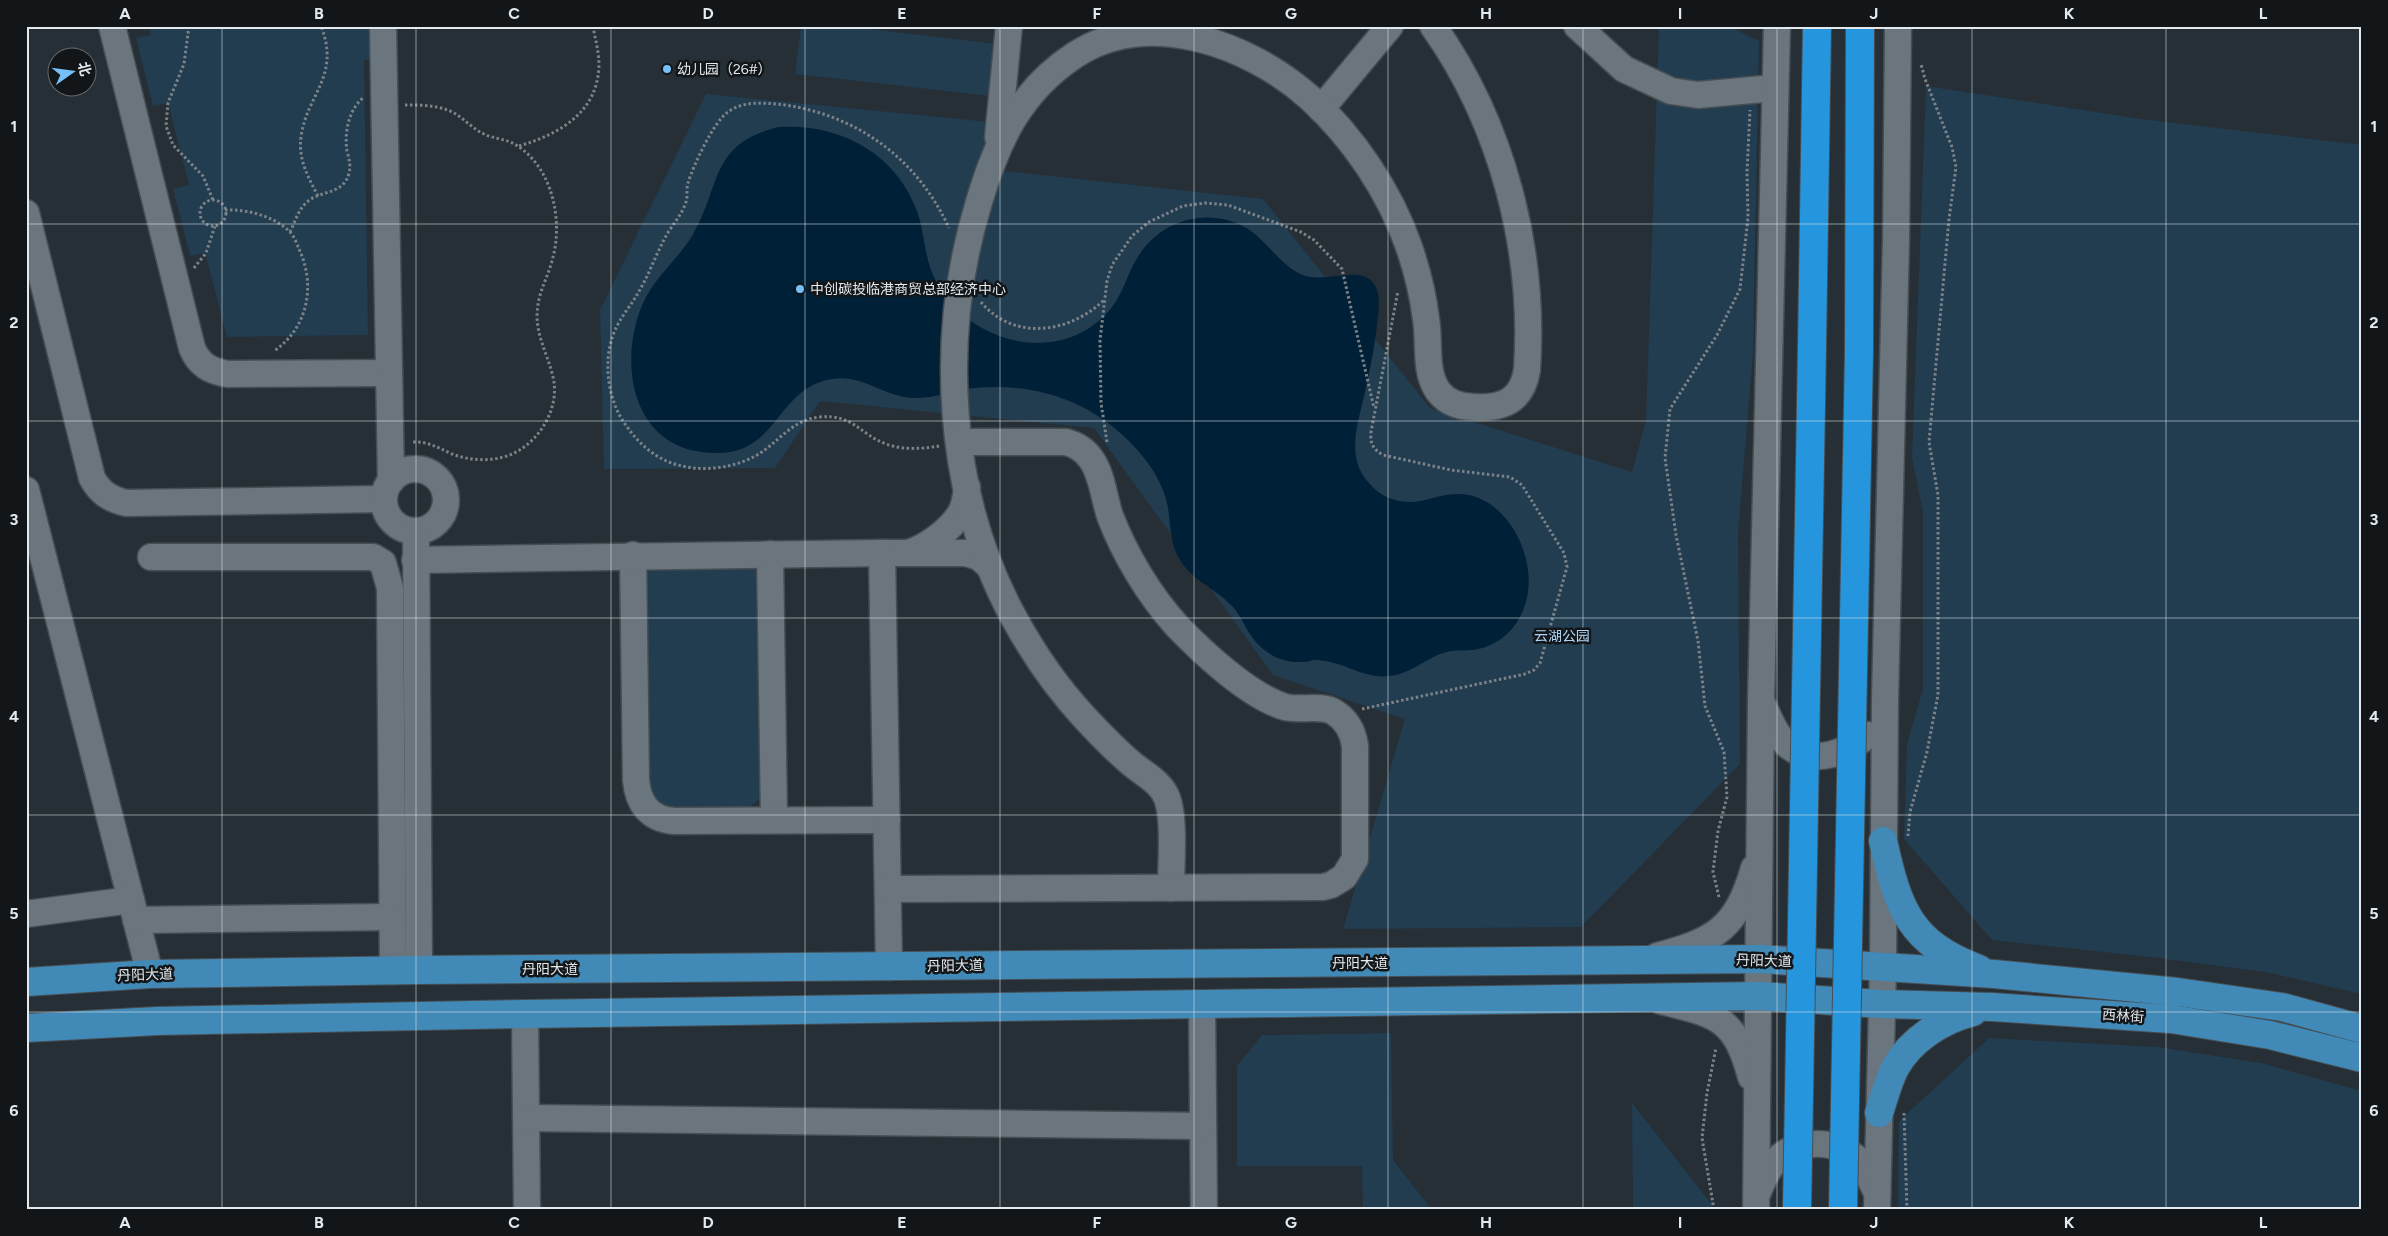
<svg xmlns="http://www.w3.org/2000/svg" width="2388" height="1236" font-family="Figtree,'Noto Sans SC',sans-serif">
<rect width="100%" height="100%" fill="#262f35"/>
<!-- green -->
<g fill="#223c50">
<path d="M 149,26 L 373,26 L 370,46 L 375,60 L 364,60 L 368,335 L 227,337 L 205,253 L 190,256 L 173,189 L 189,185 L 168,103 L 153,106 L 136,38 L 151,35 Z"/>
<path d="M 801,26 L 843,26 L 997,44 L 991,96 L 795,74 Z"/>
<path d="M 1659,26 L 1728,26 L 1759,41 L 1753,353 L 1738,533 L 1740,764 L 1581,927 L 1343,929 L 1405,719 L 1273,675 L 1094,428 L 820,401 L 775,468 L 604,469 L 600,310 L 706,94 L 1000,123 L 995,170 L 1263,199 L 1430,408 L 1632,472 L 1646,421 Z"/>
<path d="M 1926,86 L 2141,119 L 2362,145 L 2362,994 L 2265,972 L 2150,957 L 1992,940 L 1904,839 L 1907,744 L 1923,689 L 1923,512 L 1912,458 Z"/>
<path d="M 747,565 L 755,570 L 760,577 L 761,798 L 748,808 L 676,812 L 646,796 L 644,580 L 648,572 L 656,567 Z"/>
<path d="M 1391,1033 L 1393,1160 L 1432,1210 L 1363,1210 L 1362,1166 L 1237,1166 L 1237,1066 L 1262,1035 Z"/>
<path d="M 1989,1038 L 2158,1047 L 2261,1063 L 2362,1091 L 2362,1210 L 1898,1210 L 1899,1121 Z"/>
<path d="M 1632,1103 L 1716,1210 L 1633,1210 Z"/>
</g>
<!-- water -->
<path fill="#002037" d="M 778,127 C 839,123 895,152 917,211 C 923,228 924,246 929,264 C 938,294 962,319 990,332 C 1031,352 1083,345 1112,307 C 1123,293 1127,275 1136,260 C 1157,223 1201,207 1241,225 C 1266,237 1278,265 1303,275 C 1325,283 1355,268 1369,279 C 1381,288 1379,302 1378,316 C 1376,338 1372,360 1367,382 C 1361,417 1342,455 1370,484 C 1376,491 1383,496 1392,499 C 1418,508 1433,494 1458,494 C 1504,494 1534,551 1528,592 C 1524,620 1506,643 1478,649 C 1470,651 1460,650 1451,651 C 1428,655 1413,674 1389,676 C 1365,679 1347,664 1325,661 C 1303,658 1319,662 1298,662 C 1279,662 1263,652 1252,637 C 1244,626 1240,613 1230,604 C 1213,587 1193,581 1180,560 C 1170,544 1171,527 1168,508 C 1161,463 1112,419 1072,402 C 1039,388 1002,384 966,389 C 948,392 932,399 913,398 C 879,396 860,370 823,381 C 772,397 776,462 702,452 C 629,443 618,357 644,301 C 656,276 678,259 692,236 C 722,186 708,145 778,127 Z"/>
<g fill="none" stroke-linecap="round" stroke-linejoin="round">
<!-- minor casing -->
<g stroke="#464e53" stroke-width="29">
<g id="minor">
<path d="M 112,26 L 192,348 C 199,365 210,371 228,374 L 389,373"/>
<path d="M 383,26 L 391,481"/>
<path d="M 1577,26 L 1624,69 L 1671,91 L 1698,95 L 1774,88"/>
<path d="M 1321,109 L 1390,26"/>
<path d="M 998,137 L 1009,26"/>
<path d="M 26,213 L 92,478 C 100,493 110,499 126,503 L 383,499"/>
<circle cx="415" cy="500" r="31"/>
<path d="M 26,490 L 150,974"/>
<path d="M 416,532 L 419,970"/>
<path d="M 911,552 C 928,546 950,530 960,514 C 965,506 966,497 967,487"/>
<path d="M 882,553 L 966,553 L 979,557 L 989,566"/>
<path d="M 770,554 L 774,820"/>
<path d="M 633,555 L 636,780 C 638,803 649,819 674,821 L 887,820"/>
<path d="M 151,557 L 373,557 L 383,563 L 390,588 L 393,971"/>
<path d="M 415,560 L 882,553 L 889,967"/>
<path d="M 1763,705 C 1770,720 1776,737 1790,747 C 1815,766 1847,752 1868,735"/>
<path d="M 1171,888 C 1171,863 1175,819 1167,798 C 1161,782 1144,774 1132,764 C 1115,750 1100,734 1085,718 C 1057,688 1033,653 1014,618 C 946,494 938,336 979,202 C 997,141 1020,91 1075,55 C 1148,7 1250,44 1310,98 C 1353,137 1390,192 1409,247 C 1417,270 1423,295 1426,319 C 1430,342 1424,371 1438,391 C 1447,403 1459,407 1474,407 C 1502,409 1522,401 1527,370 C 1535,251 1503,125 1433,26"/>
<path d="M 888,889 L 1323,887 L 1331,885 L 1344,877 L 1355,859 L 1355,746 C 1353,731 1347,720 1334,712 C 1321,704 1300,711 1285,707 C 1249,696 1203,653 1177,626 C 1149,595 1125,555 1110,516 C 1104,498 1102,474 1091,459 C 1085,450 1077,445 1066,442 L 959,442"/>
<path d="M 26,914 L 131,900"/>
<path d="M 136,920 L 392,917"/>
<path d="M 1657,956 C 1715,941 1737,928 1754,868"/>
<path d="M 1661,1001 C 1717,1015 1735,1017 1751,1077"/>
<path d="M 1202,1005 L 1204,1210"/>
<path d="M 525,1014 L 527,1210"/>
<path d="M 526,1118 L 1203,1126"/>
<path d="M 1758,1192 C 1761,1185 1764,1177 1768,1171 C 1786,1140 1829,1136 1855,1157 C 1866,1166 1871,1181 1877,1193"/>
<path d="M 1756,1210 L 1761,702 L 1777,26"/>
<path d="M 1877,1210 L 1883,967 L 1885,700 L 1896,240 L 1898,26"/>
</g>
</g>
<!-- major casing -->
<g stroke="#464e53" stroke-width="30">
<g id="major">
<path d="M 1883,841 C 1898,908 1909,943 1979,969"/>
<path d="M 26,982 L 150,974 L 419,970 L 1760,959 L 1994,974 L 2178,992 L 2282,1007 L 2362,1029"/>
<path d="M 26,1028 L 157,1021 L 525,1014 L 1759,996 L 1881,1004 L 1992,1007 L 2171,1019 L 2270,1035 L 2362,1058"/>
<path d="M 1879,1113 C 1884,1098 1888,1082 1895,1068 C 1911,1039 1942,1020 1973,1012"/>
</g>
</g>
<!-- highway casing -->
<g stroke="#464e53" stroke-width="30">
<g id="highway">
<path d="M 1812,346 L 1817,26"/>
<path d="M 1859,351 L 1860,26"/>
</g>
</g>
<!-- path -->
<g stroke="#7c8388" stroke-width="3" stroke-dasharray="2.5 2.5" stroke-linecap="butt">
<path d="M 189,26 L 184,64 L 168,103 L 166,126 L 173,145 L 203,176 L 213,200"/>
<path d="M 405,105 C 420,105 436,105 450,111 C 462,116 471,128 484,134 C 494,139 507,139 516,145 C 552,167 563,219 553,257 C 548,279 538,290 537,315 C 537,338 548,355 553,377 C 560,406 542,437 518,451 C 499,462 473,462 452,454 C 439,448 427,441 413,442"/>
<path d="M 519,146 C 560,134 598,112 599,65 C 599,51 595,39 593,26"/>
<path d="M 318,196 C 308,177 298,159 301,137 C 306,96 341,76 321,26"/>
<circle cx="213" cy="213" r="13"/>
<path d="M 225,210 C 247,209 274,216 290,232 C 294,236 297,244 299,249 C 316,285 308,328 274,351"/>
<path d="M 290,232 C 295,222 298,210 307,202 C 320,190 344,195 349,173 C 351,165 349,159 347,151 C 344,133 349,109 363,98"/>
<path d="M 194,268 L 206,253 L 215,226"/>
<path d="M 981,302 C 1014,342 1071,333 1105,299"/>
<path d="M 1107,442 L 1101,403 L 1100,340 L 1107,281 L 1112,265 L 1132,236 L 1149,222 L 1183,206 L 1205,203 L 1228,205 L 1301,232 L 1314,240 L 1342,269 L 1374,408"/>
<path d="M 939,446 C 922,449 902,450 886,444 C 859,434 854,414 820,417 C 796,419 783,436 766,449 C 743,467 706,473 678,465 C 655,459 638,443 625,424 C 606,397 602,355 617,326 C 623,314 632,304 638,293 C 649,275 656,254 666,236 C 672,225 682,215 686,202 C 688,196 686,189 688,183 C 693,166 714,121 728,112 C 744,100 766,103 785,105 C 859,116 918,160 949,228"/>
<path d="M 1362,709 L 1525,674 L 1534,670 L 1540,663 L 1567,567 L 1564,553 L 1522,485 L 1510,477 L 1451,470 L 1383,455 C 1373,449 1370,444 1371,432 L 1398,291"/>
<path d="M 1908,836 L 1910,812 L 1927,752 L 1938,695 L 1938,495 L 1929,442 L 1949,219 L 1956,167 L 1952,147 L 1925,79 L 1921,64"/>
<path d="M 1719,897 L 1713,872 L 1718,831 L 1727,797 L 1724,752 L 1705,706 L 1698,641 L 1676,535 L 1665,458 L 1670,409 L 1717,335 L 1740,289 L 1748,218 L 1747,172 L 1750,110"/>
<path d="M 1904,1113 L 1907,1210"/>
<path d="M 1714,1210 L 1702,1138 L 1707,1093 L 1716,1048"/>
</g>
<!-- minor -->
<use href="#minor" stroke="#6b757d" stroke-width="26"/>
<!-- major -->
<use href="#major" stroke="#4189b7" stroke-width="28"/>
<!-- highway -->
<use href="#highway" stroke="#2596de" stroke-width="28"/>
<!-- highway-bridge casing -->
<g stroke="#464e53" stroke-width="30" stroke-linecap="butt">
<g id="highway-bridge">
<path d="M 1797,1210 L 1812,346"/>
<path d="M 1843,1210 L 1859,351"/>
</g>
</g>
<!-- highway-bridge -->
<use href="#highway-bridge" stroke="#2596de" stroke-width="28"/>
</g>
<!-- grid -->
<path fill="none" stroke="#e3e9ed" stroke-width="1" stroke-opacity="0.55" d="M 222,26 L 222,1210M 416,26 L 416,1210M 611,26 L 611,1210M 805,26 L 805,1210M 1000,26 L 1000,1210M 1194,26 L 1194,1210M 1388,26 L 1388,1210M 1583,26 L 1583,1210M 1777,26 L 1777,1210M 1972,26 L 1972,1210M 2166,26 L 2166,1210M 26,224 L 2362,224M 26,421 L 2362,421M 26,618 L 2362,618M 26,815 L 2362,815M 26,1012 L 2362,1012"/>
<!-- markers -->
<g fill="#77bff7" stroke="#131619" stroke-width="2">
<circle cx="667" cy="69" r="5"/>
<circle cx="800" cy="289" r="5"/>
</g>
<g text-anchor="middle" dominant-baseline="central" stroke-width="5" stroke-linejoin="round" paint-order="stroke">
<!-- poi labels -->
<g font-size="14" fill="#e3e9ed" stroke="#131619" text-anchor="start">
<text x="677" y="69">幼儿园（26#）</text>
<text x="810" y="289">中创碳投临港商贸总部经济中心</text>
</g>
<!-- park labels -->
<g font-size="14" fill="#aed6f7" stroke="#131619">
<text x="1562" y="636">云湖公园</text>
</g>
<!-- street labels -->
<g font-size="14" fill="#e3e9ed" stroke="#131619">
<text transform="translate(1764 961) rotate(2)">丹阳大道</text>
<text x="1360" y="963">丹阳大道</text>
<text transform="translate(955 966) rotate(-1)">丹阳大道</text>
<text x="550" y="969">丹阳大道</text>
<text transform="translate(145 975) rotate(-2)">丹阳大道</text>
<text transform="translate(2123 1016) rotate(4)">西林街</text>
</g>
</g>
<!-- border -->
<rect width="2388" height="1236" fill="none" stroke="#131619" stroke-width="55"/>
<!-- north arrow -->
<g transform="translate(72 72) rotate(76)"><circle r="24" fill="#131619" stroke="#666a6e"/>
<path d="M0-4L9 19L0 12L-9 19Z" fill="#77bff7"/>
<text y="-8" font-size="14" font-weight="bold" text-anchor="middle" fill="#e3e9ed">北</text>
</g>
<rect x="28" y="28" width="2332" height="1180" fill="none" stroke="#e3e9ed" stroke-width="2"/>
<g font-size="16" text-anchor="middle" font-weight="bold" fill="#e3e9ed">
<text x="125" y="19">A</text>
<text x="319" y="19">B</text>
<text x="514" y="19">C</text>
<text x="708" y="19">D</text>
<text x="902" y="19">E</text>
<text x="1097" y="19">F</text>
<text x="1291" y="19">G</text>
<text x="1486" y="19">H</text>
<text x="1680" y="19">I</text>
<text x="1874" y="19">J</text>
<text x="2069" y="19">K</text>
<text x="2263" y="19">L</text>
<text x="14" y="132">1</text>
<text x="2374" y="132">1</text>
<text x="14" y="328">2</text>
<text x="2374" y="328">2</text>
<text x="14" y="525">3</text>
<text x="2374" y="525">3</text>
<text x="14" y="722">4</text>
<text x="2374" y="722">4</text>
<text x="14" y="919">5</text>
<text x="2374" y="919">5</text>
<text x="14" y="1116">6</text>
<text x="2374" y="1116">6</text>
<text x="125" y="1228">A</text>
<text x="319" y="1228">B</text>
<text x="514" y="1228">C</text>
<text x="708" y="1228">D</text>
<text x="902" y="1228">E</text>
<text x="1097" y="1228">F</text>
<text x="1291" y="1228">G</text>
<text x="1486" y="1228">H</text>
<text x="1680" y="1228">I</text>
<text x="1874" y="1228">J</text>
<text x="2069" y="1228">K</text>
<text x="2263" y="1228">L</text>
</g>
</svg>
